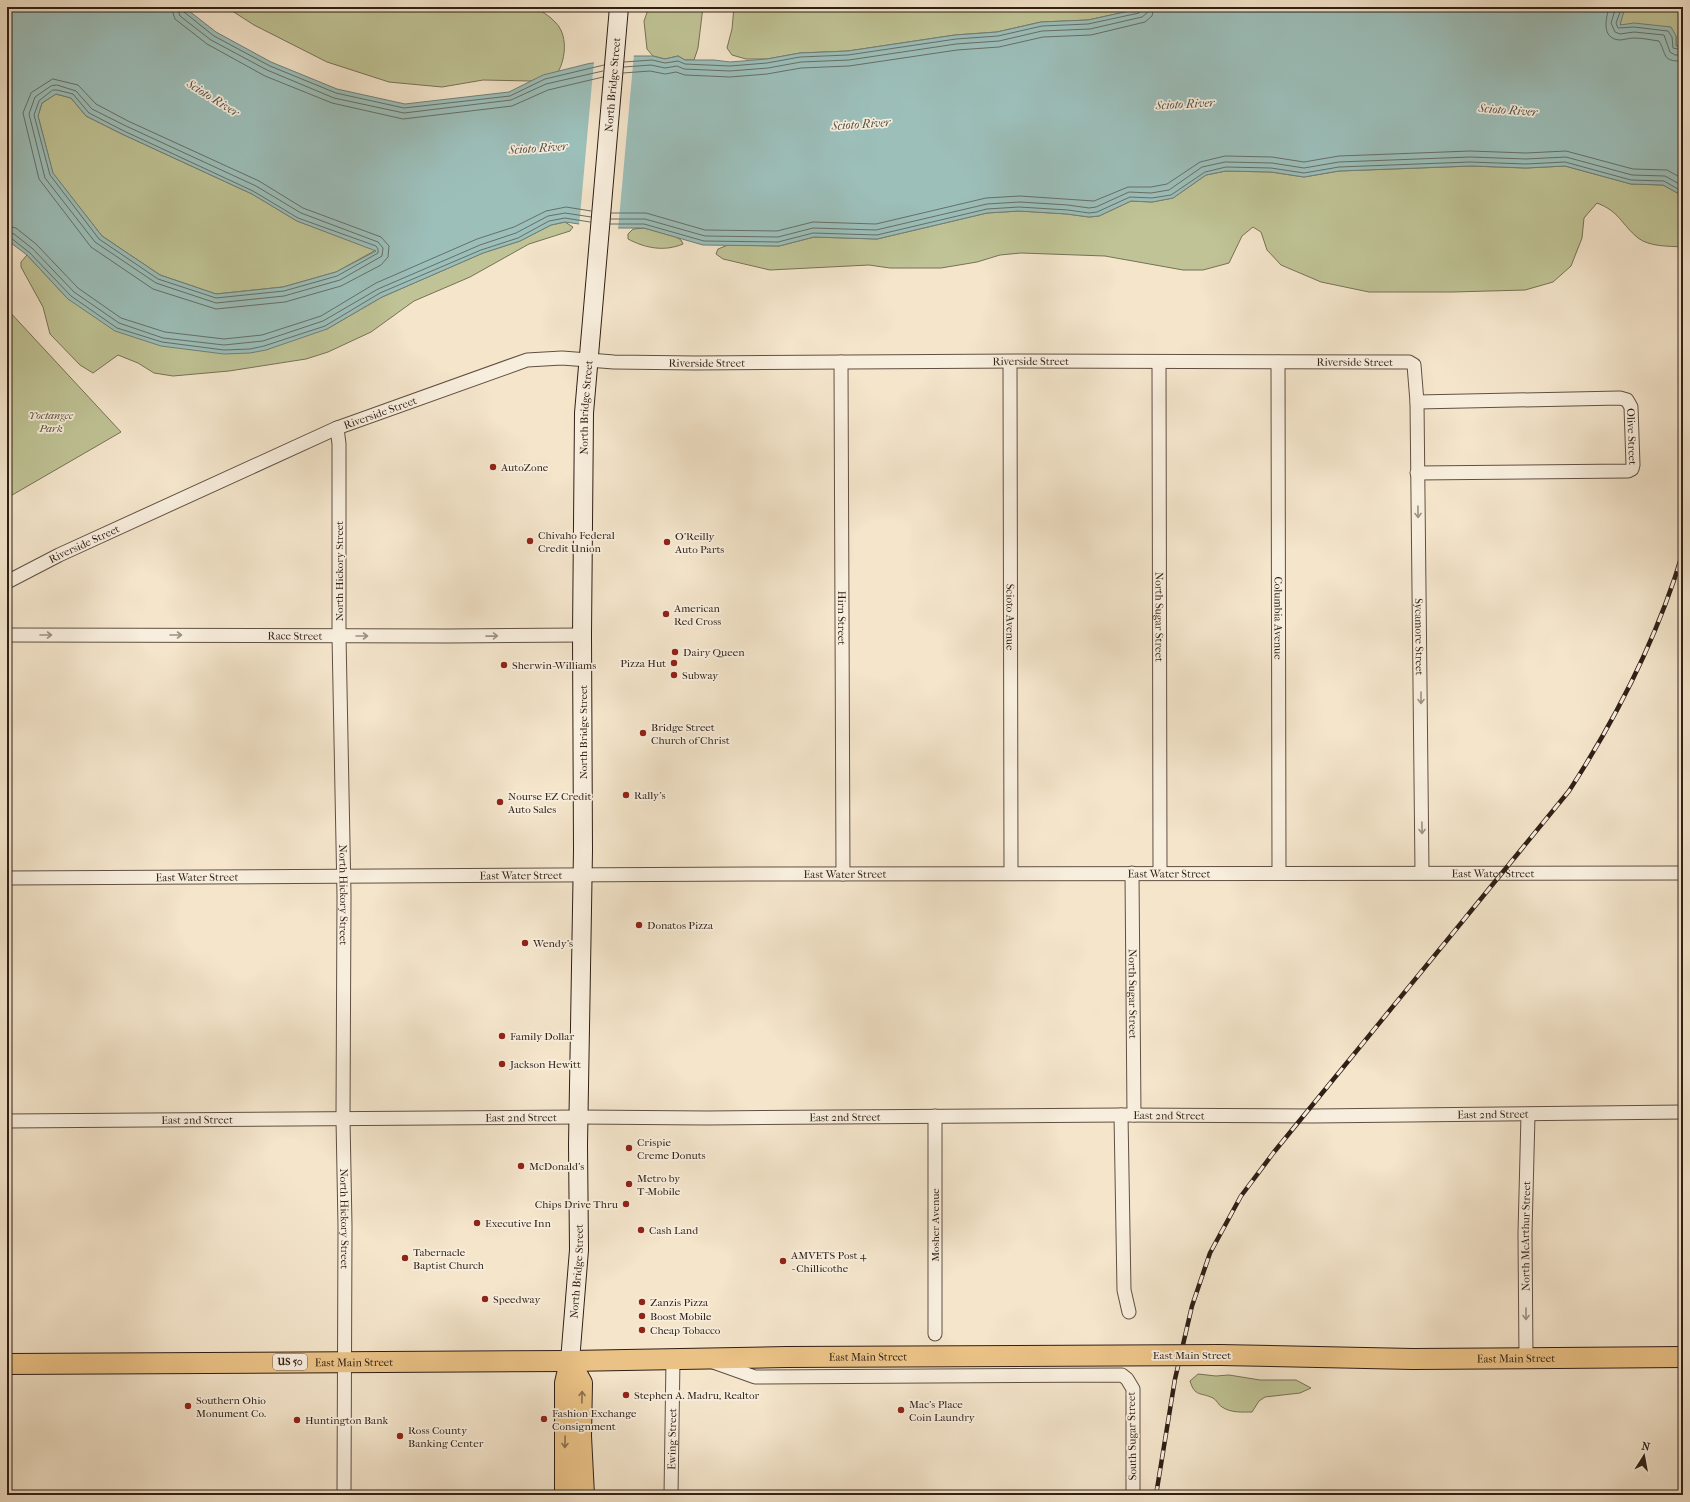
<svg xmlns="http://www.w3.org/2000/svg" width="1690" height="1502" font-family="'IM FELL French Canon',serif">
<rect width="100%" height="100%" fill="#f4e5cb"/>
<filter id="stains"><feTurbulence type="fractalNoise" baseFrequency=".005" numOctaves="4"/><feColorMatrix values="0 0 0 0 .2 0 0 0 0 .09 0 0 0 0 .02 0 0 0 .5 -.17"/></filter>
<radialGradient id="worn" r=".72"><stop offset=".6" stop-color="#630" stop-opacity="0"/><stop offset="1" stop-color="#630" stop-opacity=".3"/></radialGradient>
<!-- green -->
<g fill="#bfc395" stroke="#777156">
<path d="M 226,7 L 535,7 C 542,12 550,16 555,22 C 568,34 566,58 558,72 L 531,81 L 483,80 L 442,87 L 389,82 L 327,62 L 254,25 Z"/>
<path d="M 649,7 L 703,7 L 698,48 L 694,60 L 685,60 L 678,56 L 665,59 L 653,56 L 647,49 L 644,21 Z"/>
<path d="M 734,7 L 1148,7 L 1088,20 L 1041,22 L 997,32 L 955,35 L 848,51 L 800,53 L 767,59 L 746,59 L 732,55 L 727,48 L 732,29 Z"/>
<path d="M 1627,7 L 1683,7 L 1683,46 L 1676,46 L 1676,36 L 1619,25 L 1624,10 Z"/>
<path d="M 56,94 L 71,98 L 86,116 L 122,134 L 252,194 L 297,221 L 376,250 L 336,272 L 283,287 L 216,294 L 160,275 L 102,236 L 53,174 L 38,116 L 42,103 Z"/>
<path d="M 1471,166 L 1526,168 L 1565,166 L 1631,184 L 1663,185 L 1683,196 L 1683,247 C 1669,246 1650,247 1638,238 C 1621,224 1620,212 1597,203 L 1584,218 L 1582,238 L 1571,266 L 1553,282 L 1525,290 L 1453,292 L 1369,292 L 1321,282 L 1281,265 L 1267,250 L 1261,232 L 1253,227 L 1242,236 L 1229,263 L 1203,270 L 1183,270 L 1105,256 L 1021,253 L 1000,255 L 977,262 L 941,268 L 890,268 L 869,265 L 770,270 L 723,259 L 716,254 L 718,249 L 728,245 L 779,246 L 814,237 L 877,239 L 987,213 L 1019,211 L 1067,214 L 1089,217 L 1099,216 L 1131,201 L 1152,202 L 1173,198 L 1206,175 L 1226,171 L 1271,172 L 1304,177 L 1339,171 Z"/>
<path d="M 565,222 L 573,227 L 570,231 L 529,244 L 470,277 L 414,301 L 371,332 L 328,352 L 306,359 L 229,371 L 173,376 L 154,373 L 138,363 L 118,355 L 93,373 L 80,365 L 50,334 L 43,307 L 21,267 L 21,262 L 27,255 L 68,299 L 327,329 L 382,297 L 483,253 L 520,241 L 551,225 Z"/>
<path d="M 644,228 L 676,237 L 681,240 L 683,244 C 664,252 645,248 628,239 L 628,234 L 633,229 Z"/>
<path d="M 7,309 L 121,432 L 7,498 Z"/>
<path d="M 1198,1374 L 1216,1376 L 1229,1375 L 1260,1380 L 1296,1380 L 1311,1388 L 1300,1393 L 1265,1397 L 1259,1401 L 1252,1412 C 1242,1412 1231,1413 1222,1407 C 1218,1405 1217,1400 1213,1398 C 1200,1392 1195,1397 1190,1381 Z"/>
</g>
<!-- water -->
<path fill="#9cbfba" stroke="#707f78" fill-rule="evenodd" d="M 7,7 L 184,7 L 216,32 L 271,62 L 337,89 L 405,104 L 509,92 L 543,75 L 587,64 L 634,56 L 653,56 L 665,59 L 678,56 L 685,60 L 714,60 L 730,62 L 767,59 L 800,53 L 848,51 L 955,35 L 997,32 L 1041,22 L 1088,20 L 1148,7 L 1627,7 L 1624,11 L 1620,25 L 1634,23 L 1671,27 L 1676,36 L 1676,46 L 1683,46 L 1683,196 L 1663,185 L 1631,184 L 1565,166 L 1526,168 L 1471,166 L 1339,171 L 1304,177 L 1271,172 L 1226,171 L 1206,175 L 1173,198 L 1152,202 L 1131,201 L 1099,216 L 1089,217 L 1067,214 L 1019,211 L 987,213 L 877,239 L 814,237 L 779,246 L 703,245 L 644,228 L 607,228 L 565,222 L 551,225 L 520,241 L 483,253 L 382,297 L 327,329 L 266,350 L 250,353 L 224,354 L 161,346 L 115,331 L 68,299 L 27,255 L 7,240 ZM 56,94 L 71,98 L 86,116 L 122,134 L 252,194 L 297,221 L 376,251 L 336,272 L 283,287 L 216,294 L 160,275 L 102,236 L 53,173 L 38,116 L 42,103 Z"/>
<!-- pier -->
<path fill="#f4e5cb" d="M 634,54 L 618,230 L 579,227 L 594,61 Z"/>
<g fill="none" stroke-linecap="round" stroke-linejoin="round">
<!-- shore -->
<g stroke="#666f68" stroke-width="1">
<path d="M 171,7 L 175,19 L 207,44 L 265,76 L 332,103 L 403,119 L 512,106 L 548,90 L 603,77"/>
<path d="M 177,7 L 180,16 L 211,40 L 267,70 L 334,98 L 404,113 L 511,100 L 546,84 L 603,71"/>
<path d="M 182,7 L 184,12 L 214,36 L 270,66 L 336,93 L 404,108 L 510,96 L 545,79 L 604,65"/>
<path d="M 1609,7 C 1606,19 1601,38 1619,40 C 1624,40 1629,38 1634,38 C 1643,38 1651,40 1659,41 C 1667,54 1661,62 1683,61"/>
<path d="M 1616,7 L 1611,23 L 1615,32 L 1620,34 L 1634,32 L 1664,35 L 1670,52 L 1675,55 L 1683,55"/>
<path d="M 1622,7 L 1616,23 L 1618,28 L 1634,27 L 1668,31 L 1672,37 L 1673,48 L 1683,50"/>
<path d="M 624,62 L 652,60 L 665,63 L 678,61 L 685,64 L 730,66 L 767,63 L 800,57 L 848,55 L 956,39 L 998,36 L 1042,26 L 1088,24 L 1139,13 L 1143,7"/>
<path d="M 624,67 L 651,65 L 665,68 L 677,66 L 684,69 L 730,71 L 768,68 L 801,62 L 849,60 L 956,44 L 999,41 L 1042,31 L 1090,29 L 1142,17 L 1147,13 L 1148,7"/>
<path d="M 623,73 L 650,71 L 665,74 L 676,72 L 685,75 L 730,77 L 767,74 L 801,68 L 849,66 L 957,50 L 999,47 L 1043,37 L 1091,35 L 1145,22 L 1152,16 L 1154,7"/>
<path d="M 53,79 L 78,85 L 96,104 L 128,121 L 259,181 L 303,208 L 381,237 L 389,246 L 388,257 L 381,265 L 341,286 L 285,302 L 216,309 L 153,289 L 91,247 L 39,179 L 23,113 L 31,93 Z"/>
<path d="M 57,85 L 76,91 L 92,109 L 126,126 L 256,186 L 301,213 L 378,242 L 383,248 L 382,256 L 340,280 L 284,296 L 216,303 L 156,283 L 95,242 L 45,178 L 29,114 L 35,97 L 51,86 Z"/>
<path d="M 53,90 L 57,90 L 73,94 L 89,113 L 124,131 L 253,191 L 298,218 L 376,246 L 378,249 L 378,253 L 337,276 L 284,291 L 216,298 L 158,279 L 99,239 L 50,175 L 34,115 L 39,101 Z"/>
<path d="M 611,213 L 646,213 L 705,230 L 777,231 L 813,222 L 876,224 L 986,198 L 1020,196 L 1094,201 L 1128,187 L 1151,187 L 1167,184 L 1200,162 L 1225,156 L 1272,157 L 1304,162 L 1339,156 L 1470,151 L 1526,153 L 1566,151 L 1633,169 L 1667,170 L 1683,179"/>
<path d="M 611,219 L 645,219 L 705,236 L 778,237 L 813,228 L 876,230 L 987,204 L 1020,202 L 1068,205 L 1089,208 L 1096,207 L 1129,192 L 1151,193 L 1169,190 L 1202,167 L 1225,162 L 1272,163 L 1304,168 L 1339,162 L 1470,157 L 1526,159 L 1566,157 L 1632,175 L 1665,176 L 1683,186"/>
<path d="M 610,224 L 644,224 L 704,241 L 778,242 L 813,233 L 877,235 L 987,209 L 1019,207 L 1068,210 L 1089,213 L 1097,212 L 1130,197 L 1152,198 L 1171,195 L 1205,172 L 1226,167 L 1271,168 L 1304,173 L 1339,167 L 1470,162 L 1526,164 L 1565,162 L 1631,180 L 1664,181 L 1683,192"/>
<path d="M 7,226 L 16,228 L 36,244 L 78,288 L 121,318 L 165,332 L 224,339 L 262,335 L 321,316 L 376,283 L 477,239 L 514,227 L 546,211 L 566,207 L 591,211"/>
<path d="M 7,232 L 14,234 L 33,249 L 74,292 L 119,323 L 163,338 L 224,345 L 263,341 L 323,321 L 378,289 L 480,245 L 516,233 L 548,216 L 565,213 L 591,217"/>
<path d="M 7,237 L 11,238 L 30,253 L 71,296 L 117,328 L 162,342 L 224,350 L 250,349 L 264,346 L 325,326 L 380,293 L 481,250 L 518,238 L 549,221 L 565,218 L 590,222"/>
</g>
<!-- street casing -->
<g stroke="#605043" stroke-width="15">
<g id="street">
<path id="s1" d="M 841,362 L 843,874"/>
<path id="s2" d="M 1010,362 L 1011,873"/>
<path id="s3" d="M 1159,362 L 1160,873"/>
<path id="s4" d="M 1278,362 L 1279,873"/>
<path id="s5" d="M 1417,402 L 1620,398 L 1627,400 L 1631,407 L 1633,465 L 1632,469 L 1628,471 L 1417,473"/>
<path id="s6" d="M 337,428 L 339,444 L 339,636 L 344,895 L 343,1119 L 345,1226 L 344,1495"/>
<path id="s7" d="M 7,582 L 59,555 L 337,428 L 527,360 L 562,358 L 614,362 L 695,363 L 1020,361 L 1409,362 L 1414,365 L 1417,402 L 1422,872"/>
<path id="s8" d="M 7,635 L 448,636 L 582,635"/>
<path id="s9" d="M 1132,873 L 1134,1115"/>
<path id="s10" d="M 7,878 L 750,874 L 1683,873"/>
<path d="M 1121,1115 L 1124,1290 L 1129,1312"/>
<path id="s11" d="M 7,1121 L 579,1117 L 707,1118 L 1121,1115 L 1313,1116 L 1683,1112"/>
<path d="M 935,1334 L 935,1116"/>
<path id="s12" d="M 1526,1358 L 1525,1233 L 1528,1115"/>
<path d="M 713,1362 L 755,1377 L 1122,1375 L 1127,1379 L 1133,1389 L 1133,1495"/>
<path id="s13" d="M 671,1495 L 673,1359"/>
</g>
</g>
<!-- secondary casing -->
<g stroke="#2f1f16" stroke-width="20">
<g id="secondary">
<path id="s14" d="M 570,1361 L 579,1250 L 578,1145 L 583,850 L 582,635 L 584,413 L 619,7"/>
</g>
</g>
<!-- primary casing -->
<g stroke="#2f1f16" stroke-width="22">
<g id="primary">
<path id="s15" d="M 1220,1355 L 1413,1359 L 1683,1357"/>
<path d="M 570,1361 L 582,1383 L 581,1436 L 584,1495"/>
<path id="s16" d="M 7,1364 L 570,1361 L 787,1357"/>
<path d="M 565,1495 L 565,1383 L 570,1361"/>
</g>
</g>
<!-- street -->
<use href="#street" stroke="#f8eedd" stroke-width="13"/>
<!-- secondary -->
<use href="#secondary" stroke="#f8eedd" stroke-width="18"/>
<!-- primary -->
<use href="#primary" stroke="#eac286" stroke-width="20"/>
<!-- rail casing -->
<g stroke="#2f1f16" stroke-width="4.5">
<path id="rail" d="M 1156,1495 L 1175,1379 L 1192,1306 L 1210,1253 L 1241,1196 L 1274,1152 L 1569,791 C 1617,717 1658,636 1683,552"/>
</g>
<!-- rail -->
<use href="#rail" stroke="#f8eedd" stroke-width="3" stroke-dasharray="9" stroke-linecap="butt"/>
<!-- primary-bridge casing -->
<g stroke="#2f1f16" stroke-width="22" stroke-linecap="butt">
<g id="primary-bridge">
<path id="s17" d="M 787,1357 L 1220,1355"/>
</g>
</g>
<!-- primary-bridge -->
<use href="#primary-bridge" stroke="#eac286" stroke-width="20"/>
</g>
<!-- one-way arrows -->
<defs><path id="oneway-shaft" d="M-6 0H5M1.5-3L5.5 0L1.5 3" fill="none" stroke-width="1.6" stroke-linecap="round" stroke-linejoin="round"/></defs>
<g stroke="#9e9183">
<use href="#oneway-shaft" transform="translate(1418 512) rotate(89)"/>
<use href="#oneway-shaft" transform="translate(46 635)"/>
<use href="#oneway-shaft" transform="translate(176 635)"/>
<use href="#oneway-shaft" transform="translate(362 636)"/>
<use href="#oneway-shaft" transform="translate(492 636) rotate(-1)"/>
<use href="#oneway-shaft" transform="translate(1421 698) rotate(90)"/>
<use href="#oneway-shaft" transform="translate(1422 828) rotate(89)"/>
<use href="#oneway-shaft" transform="translate(1526 1314) rotate(90)"/>
</g>
<g stroke="#8c704e">
<use href="#oneway-shaft" transform="translate(582 1397) rotate(-89)"/>
<use href="#oneway-shaft" transform="translate(565 1442) rotate(91)"/>
</g>
<!-- markers -->
<g fill="#8f2418" stroke="#f8eedd" stroke-width="1.5">
<circle cx="493" cy="467" r="4"/>
<circle cx="530" cy="541" r="4"/>
<circle cx="667" cy="542" r="4"/>
<circle cx="666" cy="614" r="4"/>
<circle cx="675" cy="652" r="4"/>
<circle cx="674" cy="663" r="4"/>
<circle cx="504" cy="665" r="4"/>
<circle cx="674" cy="675" r="4"/>
<circle cx="643" cy="733" r="4"/>
<circle cx="626" cy="795" r="4"/>
<circle cx="500" cy="802" r="4"/>
<circle cx="639" cy="925" r="4"/>
<circle cx="525" cy="943" r="4"/>
<circle cx="502" cy="1036" r="4"/>
<circle cx="502" cy="1064" r="4"/>
<circle cx="629" cy="1148" r="4"/>
<circle cx="521" cy="1166" r="4"/>
<circle cx="629" cy="1184" r="4"/>
<circle cx="626" cy="1204" r="4"/>
<circle cx="477" cy="1223" r="4"/>
<circle cx="641" cy="1230" r="4"/>
<circle cx="405" cy="1258" r="4"/>
<circle cx="783" cy="1261" r="4"/>
<circle cx="485" cy="1299" r="4"/>
<circle cx="642" cy="1302" r="4"/>
<circle cx="642" cy="1316" r="4"/>
<circle cx="642" cy="1330" r="4"/>
<circle cx="626" cy="1395" r="4"/>
<circle cx="188" cy="1406" r="4"/>
<circle cx="901" cy="1410" r="4"/>
<circle cx="544" cy="1419" r="4"/>
<circle cx="297" cy="1420" r="4"/>
<circle cx="400" cy="1436" r="4"/>
</g>
<g text-anchor="middle" dominant-baseline="central" stroke-width="3.5" stroke-linejoin="round" paint-order="stroke">
<!-- shield labels -->
<rect fill="#f8eedd" stroke="#6b5d52" stroke-width="1" x="273" y="1354" width="34" height="16" rx="3"/>
<g font-size="10" font-weight="bold" fill="#2f1f16">
<text x="290" y="1362">US 50</text>
</g>
<!-- street labels -->
<g font-size="11" fill="#2f1f16" stroke="#f8eedd">
<text stroke="none"><textPath href="#s14" startOffset="1278">North Bridge Street</textPath></text>
<text stroke="none"><textPath href="#s7" startOffset="1070">Riverside Street</textPath></text>
<text stroke="none"><textPath href="#s7" startOffset="1394">Riverside Street</textPath></text>
<text stroke="none"><textPath href="#s7" startOffset="746">Riverside Street</textPath></text>
<text stroke="none"><textPath href="#s14" startOffset="954">North Bridge Street</textPath></text>
<text stroke="none"><textPath href="#s7" startOffset="410">Riverside Street</textPath></text>
<text stroke="none"><textPath href="#s5" startOffset="248">Olive Street</textPath></text>
<text stroke="none"><textPath href="#s7" startOffset="86">Riverside Street</textPath></text>
<text transform="translate(339 571) rotate(-90)">North Hickory Street</text>
<text stroke="none"><textPath href="#s2" startOffset="255">Scioto Avenue</textPath></text>
<text stroke="none"><textPath href="#s3" startOffset="255">North Sugar Street</textPath></text>
<text stroke="none"><textPath href="#s1" startOffset="256">Hirn Street</textPath></text>
<text stroke="none"><textPath href="#s4" startOffset="256">Columbia Avenue</textPath></text>
<text stroke="none"><textPath href="#s8" startOffset="288">Race Street</textPath></text>
<text stroke="none"><textPath href="#s7" startOffset="1726">Sycamore Street</textPath></text>
<text transform="translate(583 732) rotate(-90)">North Bridge Street</text>
<text stroke="none"><textPath href="#s10" startOffset="1486">East Water Street</textPath></text>
<text stroke="none"><textPath href="#s10" startOffset="1162">East Water Street</textPath></text>
<text stroke="none"><textPath href="#s10" startOffset="838">East Water Street</textPath></text>
<text stroke="none"><textPath href="#s10" startOffset="514">East Water Street</textPath></text>
<text stroke="none"><textPath href="#s10" startOffset="190">East Water Street</textPath></text>
<text stroke="none"><textPath href="#s6" startOffset="467">North Hickory Street</textPath></text>
<text stroke="none"><textPath href="#s9" startOffset="121">North Sugar Street</textPath></text>
<text stroke="none"><textPath href="#s11" startOffset="1162">East 2nd Street</textPath></text>
<text stroke="none"><textPath href="#s11" startOffset="1486">East 2nd Street</textPath></text>
<text stroke="none"><textPath href="#s11" startOffset="514">East 2nd Street</textPath></text>
<text stroke="none"><textPath href="#s11" startOffset="838">East 2nd Street</textPath></text>
<text stroke="none"><textPath href="#s11" startOffset="190">East 2nd Street</textPath></text>
<text stroke="none"><textPath href="#s6" startOffset="791">North Hickory Street</textPath></text>
<text transform="translate(935 1225) rotate(-90)">Mosher Avenue</text>
<text stroke="none"><textPath href="#s12" startOffset="122">North McArthur Street</textPath></text>
<text stroke="none"><textPath href="#s14" startOffset="90">North Bridge Street</textPath></text>
<text x="1192" y="1355">East Main Street</text>
<text stroke="none"><textPath href="#s17" startOffset="81">East Main Street</textPath></text>
<text stroke="none"><textPath href="#s15" startOffset="296">East Main Street</textPath></text>
<text stroke="none"><textPath href="#s16" startOffset="347">East Main Street</textPath></text>
<text transform="translate(1132 1436) rotate(-91)">South Sugar Street</text>
<text stroke="none"><textPath href="#s13" startOffset="56">Ewing Street</textPath></text>
</g>
<!-- park labels -->
<g font-size="11" font-style="italic" fill="#5a503c" stroke="#f8eedd">
<text x="51" y="415">Yoctangee<tspan x="51" dy="13">Park</tspan></text>
</g>
<!-- poi labels -->
<g font-size="11" fill="#2f1f16" stroke="#f8eedd" text-anchor="start">
<text x="501" y="467">AutoZone</text>
<text x="538" y="535">Chivaho Federal<tspan x="538" dy="13">Credit Union</tspan></text>
<text x="675" y="536">O'Reilly<tspan x="675" dy="13">Auto Parts</tspan></text>
<text x="674" y="608">American<tspan x="674" dy="13">Red Cross</tspan></text>
<text x="683" y="652">Dairy Queen</text>
<text x="666" y="663" text-anchor="end">Pizza Hut</text>
<text x="512" y="665">Sherwin-Williams</text>
<text x="682" y="675">Subway</text>
<text x="651" y="727">Bridge Street<tspan x="651" dy="13">Church of Christ</tspan></text>
<text x="634" y="795">Rally's</text>
<text x="508" y="796">Nourse EZ Credit<tspan x="508" dy="13">Auto Sales</tspan></text>
<text x="647" y="925">Donatos Pizza</text>
<text x="533" y="943">Wendy's</text>
<text x="510" y="1036">Family Dollar</text>
<text x="510" y="1064">Jackson Hewitt</text>
<text x="637" y="1142">Crispie<tspan x="637" dy="13">Creme Donuts</tspan></text>
<text x="529" y="1166">McDonald's</text>
<text x="637" y="1178">Metro by<tspan x="637" dy="13">T-Mobile</tspan></text>
<text x="618" y="1204" text-anchor="end">Chips Drive Thru</text>
<text x="485" y="1223">Executive Inn</text>
<text x="649" y="1230">Cash Land</text>
<text x="413" y="1252">Tabernacle<tspan x="413" dy="13">Baptist Church</tspan></text>
<text x="791" y="1255">AMVETS Post 4<tspan x="791" dy="13">- Chillicothe</tspan></text>
<text x="493" y="1299">Speedway</text>
<text x="650" y="1302">Zanzis Pizza</text>
<text x="650" y="1316">Boost Mobile</text>
<text x="650" y="1330">Cheap Tobacco</text>
<text x="634" y="1395">Stephen A. Madru, Realtor</text>
<text x="196" y="1400">Southern Ohio<tspan x="196" dy="13">Monument Co.</tspan></text>
<text x="909" y="1404">Mac's Place<tspan x="909" dy="13">Coin Laundry</tspan></text>
<text x="552" y="1413">Fashion Exchange<tspan x="552" dy="13">Consignment</tspan></text>
<text x="305" y="1420">Huntington Bank</text>
<text x="408" y="1430">Ross County<tspan x="408" dy="13">Banking Center</tspan></text>
</g>
<!-- water labels -->
<g font-size="12" font-style="italic" fill="#504f47" stroke="#f8eedd">
<text transform="translate(213 98) rotate(32)">Scioto River</text>
<text transform="translate(1185 104) rotate(-3)">Scioto River</text>
<text transform="translate(1508 110) rotate(4)">Scioto River</text>
<text transform="translate(861 124) rotate(-4)">Scioto River</text>
<text transform="translate(538 148) rotate(-4)">Scioto River</text>
</g>
</g>
<!-- margin -->
<rect width="1690" height="1502" fill="none" stroke="#f4e5cb" stroke-width="24"/>
<rect x="8" y="8" width="1674" height="1486" fill="none" stroke="#2f1f16" stroke-width="2"/>
<rect x="12" y="12" width="1666" height="1478" fill="none" stroke="#2f1f16"/>
<!-- north arrow -->
<g transform="translate(1644 1456) rotate(11)" stroke="#f8eedd" stroke-width="3" paint-order="stroke">
<path d="M0-3L7 15L0 10L-7 15Z" fill="#2f1f16"/>
<text y="-6" font-size="11" font-weight="bold" text-anchor="middle" fill="#2f1f16">N</text>
</g>
<rect width="100%" height="100%" filter="url(#stains)"/>
<rect width="100%" height="100%" fill="url(#worn)"/>
</svg>
